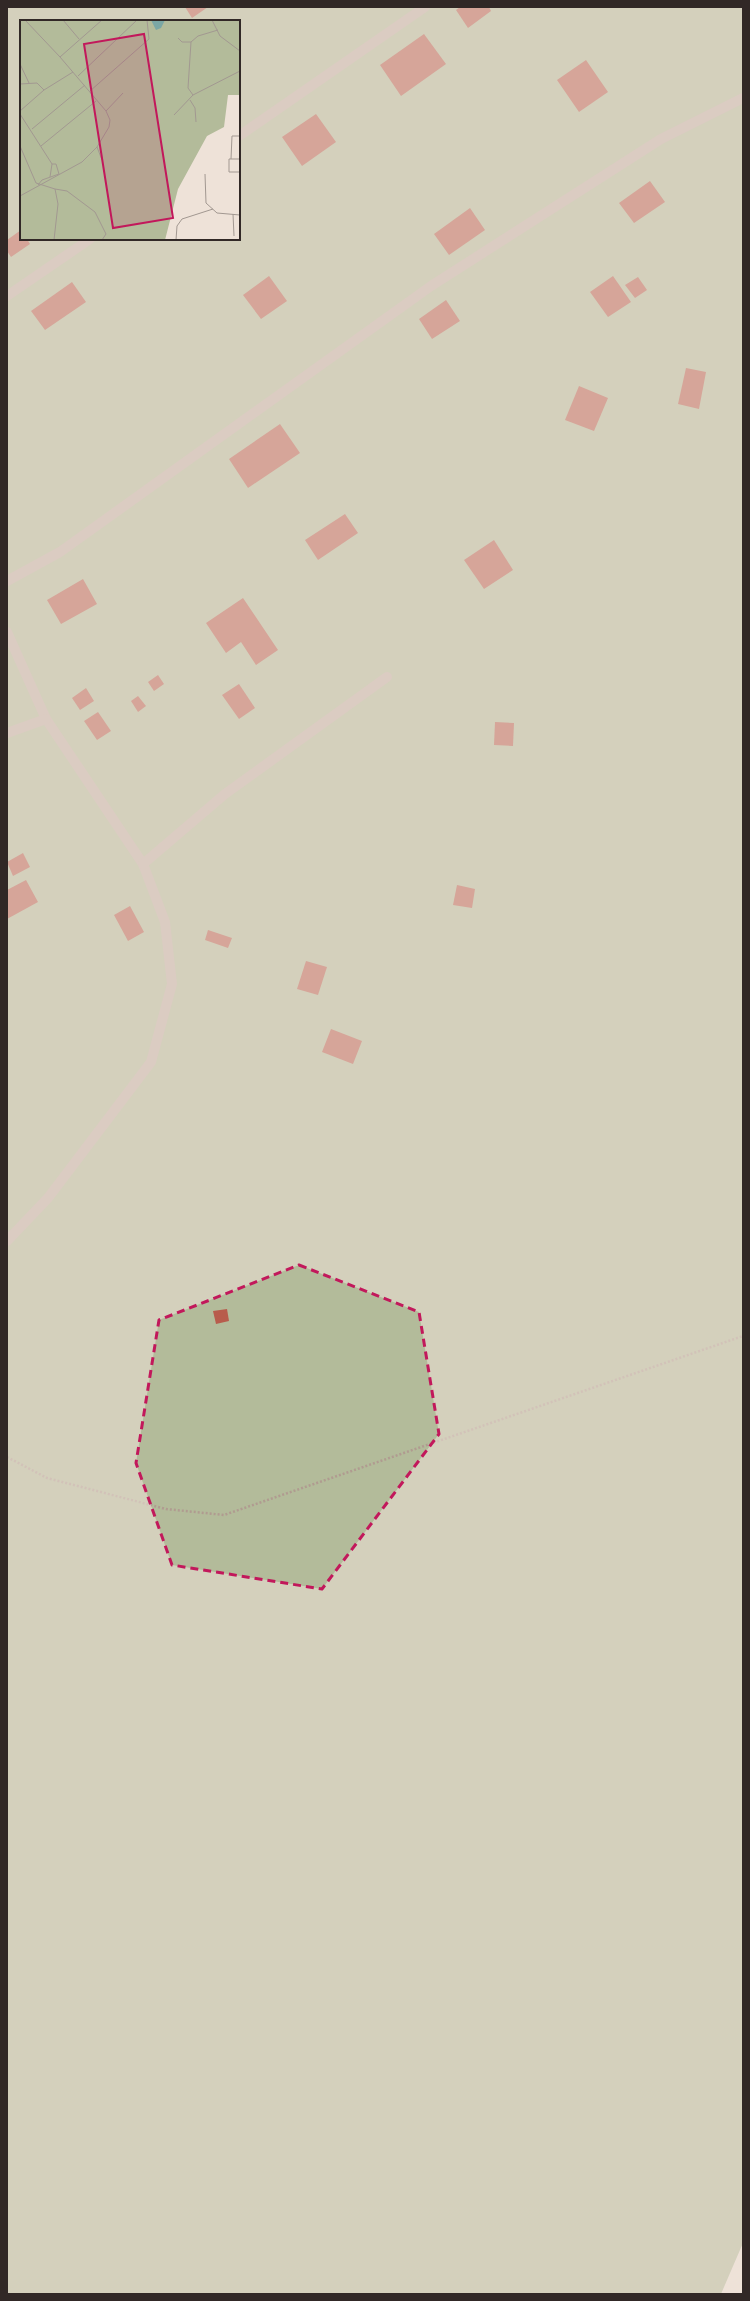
<svg xmlns="http://www.w3.org/2000/svg" width="750" height="2301" font-family="Poppins,sans-serif">
<rect width="100%" height="100%" fill="#eee2d8"/>
<!-- green -->
<path fill="#b3bb9a" fill-rule="evenodd" d="M 7,7 L 743,7 L 743,2243 L 721,2294 L 7,2294 ZM 21,21 L 239,21 L 239,239 L 21,239 Z"/>
<!-- building -->
<g fill="#b85c4c">
<path d="M 185,7 L 208,7 L 192,18 Z"/>
<path d="M 460,7 L 489,7 L 491,11 L 468,28 L 456,10 Z"/>
<path d="M 424,34 L 446,64 L 401,96 L 380,65 Z"/>
<path d="M 586,60 L 608,92 L 579,112 L 557,80 Z"/>
<path d="M 316,114 L 336,142 L 302,166 L 282,137 Z"/>
<path d="M 650,181 L 665,202 L 634,223 L 619,203 Z"/>
<path d="M 470,208 L 485,230 L 449,255 L 434,234 Z"/>
<path d="M 21,230 L 21,239 L 27,239 L 30,244 L 11,257 L 7,251 L 7,240 Z"/>
<path d="M 269,276 L 287,301 L 261,319 L 243,295 Z"/>
<path d="M 613,276 L 631,302 L 608,317 L 590,292 Z"/>
<path d="M 638,277 L 647,290 L 635,298 L 625,285 Z"/>
<path d="M 72,282 L 86,302 L 45,330 L 31,311 Z"/>
<path d="M 446,300 L 460,321 L 432,339 L 419,319 Z"/>
<path d="M 686,368 L 706,372 L 699,409 L 678,404 Z"/>
<path d="M 579,386 L 608,398 L 594,431 L 565,420 Z"/>
<path d="M 280,424 L 300,453 L 248,488 L 229,459 Z"/>
<path d="M 345,514 L 358,533 L 318,560 L 305,540 Z"/>
<path d="M 494,540 L 513,570 L 484,589 L 464,560 Z"/>
<path d="M 83,579 L 97,604 L 61,624 L 47,600 Z"/>
<path d="M 243,598 L 278,650 L 256,665 L 241,642 L 226,653 L 206,623 Z"/>
<path d="M 158,675 L 164,684 L 154,691 L 148,682 Z"/>
<path d="M 239,684 L 255,708 L 239,719 L 222,695 Z"/>
<path d="M 86,688 L 94,701 L 80,710 L 72,698 Z"/>
<path d="M 138,696 L 146,706 L 138,712 L 131,701 Z"/>
<path d="M 98,712 L 111,731 L 97,740 L 84,721 Z"/>
<path d="M 495,722 L 514,723 L 513,746 L 494,745 Z"/>
<path d="M 23,853 L 30,867 L 13,876 L 7,862 Z"/>
<path d="M 26,880 L 38,902 L 7,919 L 7,890 Z"/>
<path d="M 457,885 L 475,889 L 472,908 L 453,905 Z"/>
<path d="M 130,906 L 144,932 L 128,941 L 114,915 Z"/>
<path d="M 208,930 L 232,938 L 228,948 L 205,940 Z"/>
<path d="M 306,961 L 327,967 L 318,995 L 297,989 Z"/>
<path d="M 331,1029 L 362,1041 L 353,1064 L 322,1052 Z"/>
<path d="M 227,1309 L 229,1321 L 216,1324 L 213,1311 Z"/>
</g>
<g fill="none" stroke-linecap="round" stroke-linejoin="round">
<!-- path -->
<path stroke="#b09b90" stroke-width="2.5" stroke-dasharray="2 2" stroke-linecap="butt" d="M 7,1457 L 47,1478 L 166,1509 L 224,1515 L 743,1336"/>
<!-- minor -->
<g stroke="#c4b1a6" stroke-width="10">
<path d="M 239,136 L 425,7"/>
<path d="M 7,296 L 90,239"/>
<path d="M 7,581 L 60,552 L 431,286 L 661,139 L 743,98"/>
<path d="M 7,632 L 46,719 L 143,864 L 165,922 L 172,984 L 151,1062 L 48,1198 L 7,1241"/>
<path d="M 7,733 L 46,719"/>
<path d="M 143,864 L 225,794 L 387,677"/>
</g>
</g>
<!-- marked area -->
<path d="M0 0H750V2301H0ZM 299,1265 L 419,1312 L 439,1434 L 322,1589 L 172,1565 L 136,1463 L 159,1320 Z" fill="#eee2d8" fill-opacity=".55" fill-rule="evenodd"/>
<path fill="none" stroke="#c2185b" stroke-width="3" stroke-dasharray="8 5" stroke-linejoin="round" d="M 299,1265 L 419,1312 L 439,1434 L 322,1589 L 172,1565 L 136,1463 L 159,1320 Z"/>
<!-- overview -->
<g transform="translate(20 20)">
<rect width="220" height="220" fill="#eee2d8"/>
<path d="M 0,0 L 220,0 L 220,75 L 208,75 L 204,107 L 187,116 L 158,169 L 145,220 L 0,220 Z" fill="#b3bb9a"/>
<path d="M 131,0 L 145,0 L 141,8 L 136,10 Z" fill="#7ba7a5"/>
<path fill="none" stroke="#a29891" stroke-width="1" d="M 5,0 L 40,37M 43,0 L 59,19M 192,0 L 200,16 L 220,31M 158,18 L 162,22 L 171,22 L 178,16 L 198,10M 171,22 L 168,68 L 173,75M 0,44 L 9,63M 58,56 L 117,0M 0,64 L 17,63 L 24,70M 70,71 L 129,19 L 127,0M 170,80 L 175,88 L 176,102M 0,91 L 24,70 L 53,52M 86,91 L 103,73M 0,94 L 32,144M 154,95 L 173,75 L 220,51M 12,109 L 65,65M 0,126 L 16,163 L 35,169 L 38,184 L 34,220M 21,126 L 76,81M 77,127 L 82,140M 211,139 L 212,116 L 220,116M 220,139 L 209,139 L 209,152 L 220,152M 185,154 L 186,183 L 197,193 L 220,195M 18,165 L 22,160 L 39,154 L 36,144 L 32,144 L 30,157M 35,169 L 47,171 L 75,192 L 86,214 L 82,220M 0,176 L 62,142 L 77,127 L 89,107 L 90,100 L 86,91 L 40,37 L 82,0M 213,194 L 214,216M 156,220 L 157,206 L 162,199 L 193,189"/>
<path fill="#c2185b" fill-opacity="0.15" stroke="#c2185b" stroke-width="2" d="M 124,14 L 153,198 L 93,208 L 64,24 Z"/>
<rect width="220" height="220" fill="none" stroke="#312826" stroke-width="2"/>
</g>
<!-- border -->
<rect width="750" height="2301" fill="none" stroke="#312826" stroke-width="16"/>
</svg>
